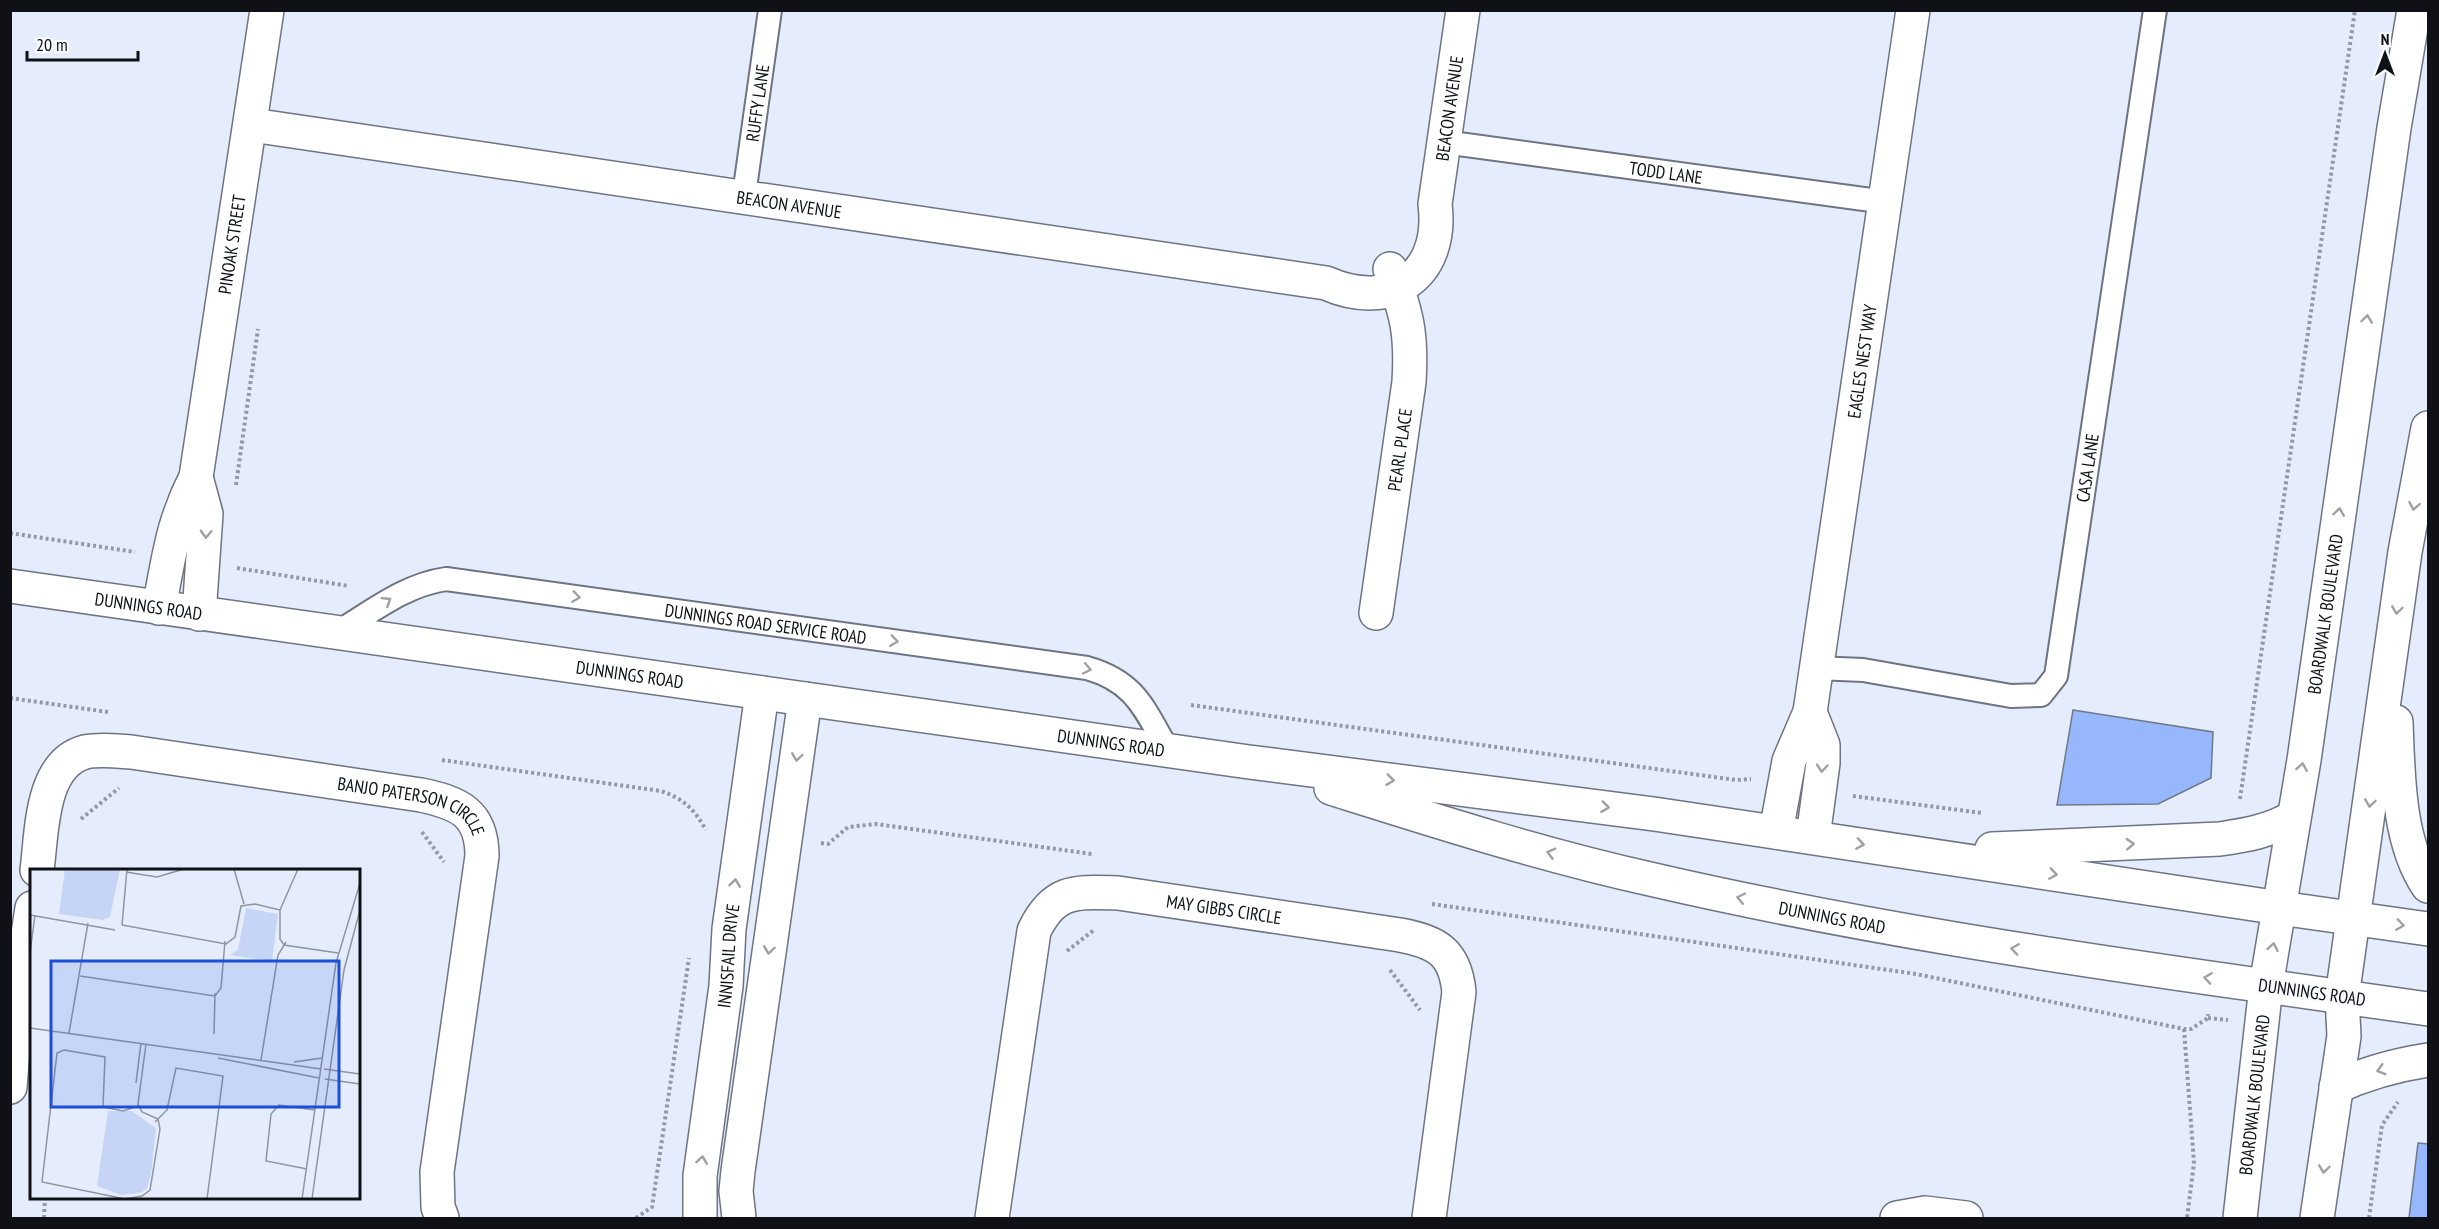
<svg xmlns="http://www.w3.org/2000/svg" width="2439" height="1229" font-family="'PT Sans Narrow',sans-serif">
<rect width="100%" height="100%" fill="#e5edfc"/>
<!-- building -->
<g fill="#96b7fe" stroke="#717885" stroke-width="1.5">
<path d="M 2073,710 L 2213,732 L 2211,778 L 2158,804 L 2057,805 Z"/>
<path d="M 2418,1143 L 2428,1144 L 2428,1218 L 2409,1218 Z"/>
</g>
<g fill="none" stroke-linecap="round" stroke-linejoin="round">
<!-- service casing -->
<g stroke="#6e7482" stroke-width="26">
<g id="service">
<path id="s1" d="M 1444,142 L 1886,202"/>
<path id="s2" d="M 744,195 L 770,10"/>
<path id="s3" d="M 338,632 C 373,611 405,585 446,579 L 1087,668 C 1136,682 1144,709 1168,750"/>
<path id="s4" d="M 1816,668 L 1863,670 L 2011,696 L 2041,695 L 2056,676 L 2155,10"/>
</g>
</g>
<!-- minor casing -->
<g stroke="#6e7482" stroke-width="36">
<g id="minor">
<path id="s5" d="M 252,125 L 1326,283 C 1391,312 1444,275 1435,204 L 1463,10"/>
<path d="M 196,477 L 206,514 L 199,614"/>
<path id="s6" d="M 159,608 C 169,557 172,524 196,477 L 267,10"/>
<path id="s7" d="M 1376,613 L 1409,382 C 1412,335 1407,313 1390,269"/>
<path d="M 1810,712 L 1823,745 L 1823,763 L 1813,837"/>
<path id="s8" d="M 1776,832 L 1789,761 L 1810,712 L 1913,10"/>
<path id="s9" d="M 37,870 C 42,834 40,764 85,752 C 100,749 116,751 131,752 L 421,795 C 459,803 482,813 482,856 L 437,1172 L 438,1207 L 442,1218"/>
<path d="M 10,1087 L 16,1013 L 32,908"/>
<path id="s10" d="M 700,1218 L 700,1176 L 726,986 L 729,929 L 762,693"/>
<path d="M 739,1218 L 736,1191 L 738,1171 L 805,699"/>
<path id="s11" d="M 992,1218 L 1034,931 C 1054,889 1075,892 1118,893 L 1400,935 C 1437,942 1455,952 1459,992 L 1429,1218"/>
<path d="M 1897,1218 L 1925,1213 L 1966,1218"/>
</g>
</g>
<!-- tertiary casing -->
<g stroke="#6e7482" stroke-width="36">
<g id="tertiary">
<path id="s12" d="M 10,586 L 1249,762 L 1654,814 L 2280,908"/>
<path id="s13" d="M 1331,788 C 1436,821 1542,855 1650,879 C 1853,926 2059,957 2266,986"/>
<path d="M 1992,849 L 2220,839 C 2247,835 2270,831 2294,817"/>
</g>
</g>
<!-- secondary casing -->
<g stroke="#6e7482" stroke-width="36">
<g id="secondary">
<path d="M 2396,722 C 2398,775 2398,842 2428,886"/>
<path d="M 2280,908 L 2428,929"/>
<path d="M 2266,986 L 2428,1009"/>
<path d="M 2336,1087 C 2366,1073 2396,1065 2428,1060"/>
<path id="s14" d="M 2240,1218 L 2266,986 L 2304,760 L 2394,128 L 2414,10"/>
<path d="M 2317,1218 L 2344,1036 L 2342,997 L 2405,552 L 2428,428"/>
</g>
</g>
<!-- path -->
<g stroke="#9399a4" stroke-width="4" stroke-dasharray="3 3" stroke-linecap="butt">
<path d="M 236,485 L 258,329"/>
<path d="M 10,533 L 135,552"/>
<path d="M 237,568 L 349,586"/>
<path d="M 10,698 L 108,712"/>
<path d="M 1191,705 L 1736,780 L 1751,779"/>
<path d="M 442,760 L 661,791 C 684,799 694,809 706,830"/>
<path d="M 1853,796 L 1982,813"/>
<path d="M 2240,799 L 2355,10"/>
<path d="M 81,819 L 119,788"/>
<path d="M 422,832 L 444,862"/>
<path d="M 821,843 L 828,844 L 848,827 L 876,824 L 1092,854"/>
<path d="M 1432,904 L 1916,974 L 2184,1029 L 2191,1029 L 2208,1018 L 2208,1014"/>
<path d="M 1067,951 L 1094,930"/>
<path d="M 1390,970 L 1420,1010"/>
<path d="M 2208,1018 L 2228,1020"/>
<path d="M 2184,1029 L 2194,1163 L 2187,1218"/>
<path d="M 44,1218 L 45,1198"/>
<path d="M 636,1218 L 652,1207 L 689,958"/>
<path d="M 2369,1218 L 2382,1125 L 2398,1102"/>
</g>
<!-- service -->
<use href="#service" stroke="#fff" stroke-width="22"/>
<!-- minor -->
<use href="#minor" stroke="#fff" stroke-width="33"/>
<!-- tertiary -->
<use href="#tertiary" stroke="#fff" stroke-width="33"/>
<!-- secondary -->
<use href="#secondary" stroke="#fff" stroke-width="33"/>
</g>
<!-- one-way arrows -->
<defs><path id="oneway-chevron" d="M-2-3.5L2.5 0L-2 3.5" fill="none" stroke-width="1.6" stroke-linecap="round" stroke-linejoin="round" transform="scale(1.5)"/></defs>
<g stroke="#9fa0a2">
<use href="#oneway-chevron" transform="translate(2367 319) rotate(-82)"/>
<use href="#oneway-chevron" transform="translate(2414 506) rotate(101)"/>
<use href="#oneway-chevron" transform="translate(2339 512) rotate(-82)"/>
<use href="#oneway-chevron" transform="translate(206 534) rotate(92)"/>
<use href="#oneway-chevron" transform="translate(576 597) rotate(8)"/>
<use href="#oneway-chevron" transform="translate(387 601) rotate(-32)"/>
<use href="#oneway-chevron" transform="translate(2397 610) rotate(98)"/>
<use href="#oneway-chevron" transform="translate(894 641) rotate(8)"/>
<use href="#oneway-chevron" transform="translate(1087 669) rotate(12)"/>
<use href="#oneway-chevron" transform="translate(797 757) rotate(98)"/>
<use href="#oneway-chevron" transform="translate(2302 767) rotate(-81)"/>
<use href="#oneway-chevron" transform="translate(1822 768) rotate(95)"/>
<use href="#oneway-chevron" transform="translate(1390 780) rotate(7)"/>
<use href="#oneway-chevron" transform="translate(2370 803) rotate(98)"/>
<use href="#oneway-chevron" transform="translate(1605 807) rotate(7)"/>
<use href="#oneway-chevron" transform="translate(1860 844) rotate(9)"/>
<use href="#oneway-chevron" transform="translate(2130 844) rotate(-3)"/>
<use href="#oneway-chevron" transform="translate(1551 853) rotate(-165)"/>
<use href="#oneway-chevron" transform="translate(2053 874) rotate(9)"/>
<use href="#oneway-chevron" transform="translate(735 883) rotate(-82)"/>
<use href="#oneway-chevron" transform="translate(1741 898) rotate(-168)"/>
<use href="#oneway-chevron" transform="translate(2400 925) rotate(8)"/>
<use href="#oneway-chevron" transform="translate(2273 947) rotate(-80)"/>
<use href="#oneway-chevron" transform="translate(2015 949) rotate(-172)"/>
<use href="#oneway-chevron" transform="translate(769 950) rotate(98)"/>
<use href="#oneway-chevron" transform="translate(2208 978) rotate(-172)"/>
<use href="#oneway-chevron" transform="translate(2381 1070) rotate(164)"/>
<use href="#oneway-chevron" transform="translate(702 1160) rotate(-82)"/>
<use href="#oneway-chevron" transform="translate(2324 1169) rotate(98)"/>
</g>
<g text-anchor="middle" dominant-baseline="central" stroke-width="5" stroke-linejoin="round" paint-order="stroke">
<!-- street labels -->
<g font-size="18" fill="#0f1116" stroke="#f8fafd">
<text stroke="none"><textPath href="#s2" startOffset="93">RUFFY LANE</textPath></text>
<text stroke="none"><textPath href="#s5" startOffset="1354">BEACON AVENUE</textPath></text>
<text stroke="none"><textPath href="#s1" startOffset="224">TODD LANE</textPath></text>
<text stroke="none"><textPath href="#s5" startOffset="543">BEACON AVENUE</textPath></text>
<text stroke="none"><textPath href="#s6" startOffset="372">PINOAK STREET</textPath></text>
<text stroke="none"><textPath href="#s8" startOffset="480">EAGLES NEST WAY</textPath></text>
<text stroke="none"><textPath href="#s7" startOffset="165">PEARL PLACE</textPath></text>
<text stroke="none"><textPath href="#s4" startOffset="462">CASA LANE</textPath></text>
<text stroke="none"><textPath href="#s12" startOffset="140">DUNNINGS ROAD</textPath></text>
<text stroke="none"><textPath href="#s14" startOffset="610">BOARDWALK BOULEVARD</textPath></text>
<text stroke="none"><textPath href="#s3" startOffset="444">DUNNINGS ROAD SERVICE ROAD</textPath></text>
<text stroke="none"><textPath href="#s12" startOffset="626">DUNNINGS ROAD</textPath></text>
<text stroke="none"><textPath href="#s12" startOffset="1112">DUNNINGS ROAD</textPath></text>
<text stroke="none"><textPath href="#s9" startOffset="470">BANJO PATERSON CIRCLE</textPath></text>
<text stroke="none"><textPath href="#s11" startOffset="498">MAY GIBBS CIRCLE</textPath></text>
<text stroke="none"><textPath href="#s13" startOffset="518">DUNNINGS ROAD</textPath></text>
<text stroke="none"><textPath href="#s10" startOffset="264">INNISFAIL DRIVE</textPath></text>
<text transform="translate(2312 992) rotate(8)">DUNNINGS ROAD</text>
<text stroke="none"><textPath href="#s14" startOffset="124">BOARDWALK BOULEVARD</textPath></text>
</g>
</g>
<!-- overview -->
<g transform="translate(30 869)">
<rect width="330" height="330" fill="#e5edfc"/>
<path d="M 35,0 L 90,0 L 80,48 L 73,51 L 29,45 ZM 216,39 L 248,45 L 242,92 L 200,86 L 208,81 ZM 78,242 L 102,242 L 126,259 L 121,304 L 117,320 L 110,324 L 91,326 L 67,317 Z" fill="#c6d5f5"/>
<path fill="none" stroke="#8f95a0" stroke-width="1.5" d="M 204,0 L 214,35M 96,3 L 127,8 L 154,0M 250,41 L 268,0M 0,46 L 85,61M 92,56 L 196,75 L 205,68 L 211,37 L 225,35 L 250,41 L 250,70 L 254,76 L 308,84M 92,56 L 97,0M 0,84 L 5,46M 50,107 L 185,127 L 191,119 L 195,72M 0,159 L 291,200M 39,164 L 58,54M 184,165 L 185,124M 188,189 L 289,209M 231,191 L 248,86 L 256,73M 264,193 L 292,189M 294,200 L 330,205M 295,210 L 330,215M 106,214 L 111,174M 330,252 L 330,277M 125,253 L 137,241 L 146,199 L 193,207 L 177,330M 277,300 L 236,292 L 241,245 L 249,236 L 285,241M 95,330 L 12,313 L 27,184 L 34,181 L 75,188 L 73,238 L 93,242 L 108,237M 95,330 L 112,327 L 120,321 L 130,260 L 128,250 L 112,243 L 108,235 L 116,175M 272,330 L 306,94 L 330,14M 282,330 L 314,101 L 330,41"/>
<path fill="#1d4ed8" fill-opacity="0.15" stroke="#1d4ed8" stroke-width="3" d="M 21,92 L 309,92 L 309,238 L 21,238 Z"/>
<rect width="330" height="330" fill="none" stroke="#0f1116" stroke-width="3"/>
</g>
<!-- border -->
<rect width="2439" height="1229" fill="none" stroke="#0f1116" stroke-width="24"/>
<!-- north arrow -->
<g transform="translate(2385 54)" stroke="#f8fafd" stroke-width="4.5" paint-order="stroke">
<path d="M0-4.5L10 22L0 15L-10 22Z" fill="#0f1116"/>
<text y="-9" font-size="16" font-weight="bold" text-anchor="middle" fill="#0f1116">N</text>
</g>
<!-- scale -->
<path d="M27 51v9h111v-9" fill="none" stroke="#0f1116" stroke-width="3"/>
<text x="36" y="51" font-size="18" fill="#0f1116" stroke="#f8fafd" stroke-width="4.5" paint-order="stroke">20 m</text>
</svg>
